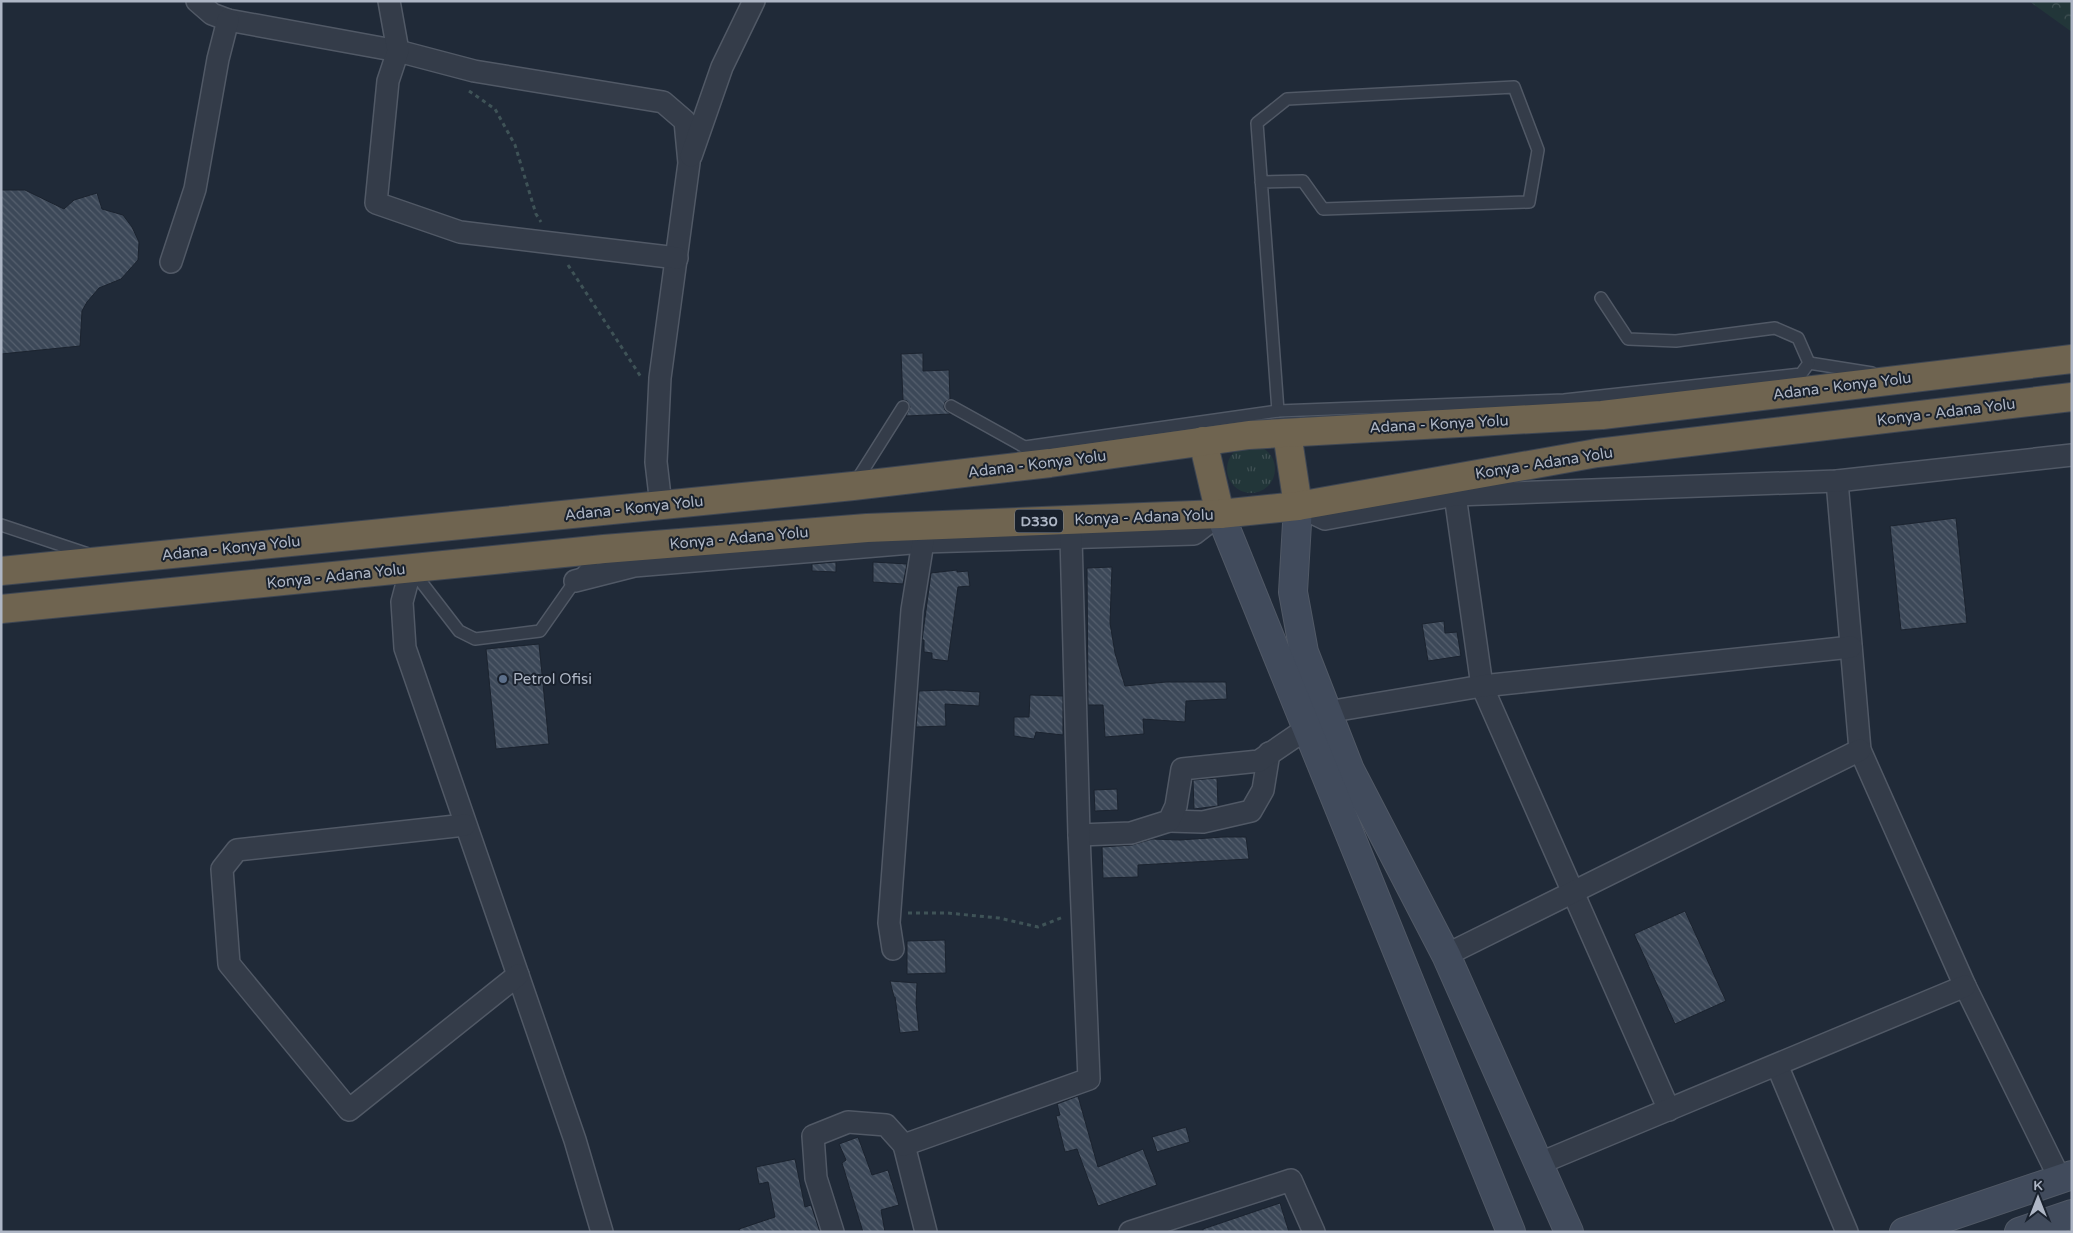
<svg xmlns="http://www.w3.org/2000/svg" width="2073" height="1233" font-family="'Varela Round',sans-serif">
<defs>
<pattern id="grass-tufts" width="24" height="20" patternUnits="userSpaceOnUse" patternTransform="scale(1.25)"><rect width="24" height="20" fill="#223639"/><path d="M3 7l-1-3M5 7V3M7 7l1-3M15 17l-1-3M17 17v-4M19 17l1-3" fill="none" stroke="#405154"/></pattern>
<pattern id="forest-crowns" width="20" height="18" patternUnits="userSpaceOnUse" patternTransform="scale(1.25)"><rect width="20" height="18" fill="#223639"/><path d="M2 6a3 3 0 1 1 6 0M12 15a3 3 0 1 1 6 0" fill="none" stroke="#405154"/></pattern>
<pattern id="building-back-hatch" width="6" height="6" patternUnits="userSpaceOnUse" patternTransform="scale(1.25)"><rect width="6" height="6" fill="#3c4858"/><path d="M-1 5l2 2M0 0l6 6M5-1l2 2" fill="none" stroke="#56606e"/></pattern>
</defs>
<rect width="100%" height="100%" fill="#202a38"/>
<!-- grass -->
<circle fill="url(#grass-tufts)" cx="1251" cy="469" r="24"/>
<!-- forest -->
<path fill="url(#forest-crowns)" d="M 2029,1 L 2072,1 L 2072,32 Z"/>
<!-- building -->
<g fill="url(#building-back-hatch)" stroke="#1b232f">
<path d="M 1,190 L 25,190 L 64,209 L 74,200 L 97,193 L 102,209 L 123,215 L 132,227 L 139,242 L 138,260 L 121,279 L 99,288 L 87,302 L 82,311 L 80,346 L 1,354 Z"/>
<path d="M 923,353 L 923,371 L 949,370 L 950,399 L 945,402 L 944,407 L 945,410 L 951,414 L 906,416 L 910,407 L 907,401 L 903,400 L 901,354 Z"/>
<path d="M 1956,518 L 1967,623 L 1901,630 L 1890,526 Z"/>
<path d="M 836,562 L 836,572 L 812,571 L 812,564 Z"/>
<path d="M 873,562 L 907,564 L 903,584 L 873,582 Z"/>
<path d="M 1112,567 L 1110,623 L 1115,653 L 1125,686 L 1166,682 L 1226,682 L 1227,699 L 1186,701 L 1185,722 L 1143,719 L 1144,734 L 1105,737 L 1103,705 L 1088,705 L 1087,568 Z"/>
<path d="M 957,570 L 957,572 L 968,571 L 970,586 L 958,587 L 948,661 L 932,659 L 932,653 L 924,652 L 924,640 L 922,640 L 931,573 Z"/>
<path d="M 1444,621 L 1445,633 L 1457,632 L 1461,656 L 1428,661 L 1422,624 Z"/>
<path d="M 539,644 L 549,744 L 496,749 L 486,649 Z"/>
<path d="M 945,690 L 980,692 L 979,706 L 945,704 L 946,726 L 916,727 L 919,691 Z"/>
<path d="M 1030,695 L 1063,696 L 1063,735 L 1036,732 L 1034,739 L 1014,736 L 1014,717 L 1029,717 Z"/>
<path d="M 1217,778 L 1218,806 L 1194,809 L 1193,780 Z"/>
<path d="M 1117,789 L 1118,810 L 1095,811 L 1094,790 Z"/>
<path d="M 1223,837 L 1246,837 L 1249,859 L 1138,865 L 1138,877 L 1103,878 L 1102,847 L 1132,845 L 1152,839 L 1180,840 Z"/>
<path d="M 1685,911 L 1726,1001 L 1675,1024 L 1634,934 Z"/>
<path d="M 945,940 L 946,973 L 907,974 L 907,941 Z"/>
<path d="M 890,981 L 917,983 L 916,1003 L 919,1031 L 900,1033 L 895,997 L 894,997 Z"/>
<path d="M 1078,1096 L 1098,1167 L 1143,1149 L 1157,1185 L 1098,1206 L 1077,1149 L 1065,1152 L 1056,1116 L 1060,1115 L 1057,1104 Z"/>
<path d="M 1186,1127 L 1190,1142 L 1157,1152 L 1152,1137 Z"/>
<path d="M 858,1137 L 872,1175 L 888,1170 L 899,1205 L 881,1210 L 885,1232 L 863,1232 L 842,1163 L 846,1160 L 839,1144 Z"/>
<path d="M 795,1159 L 805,1207 L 811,1205 L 820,1232 L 740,1232 L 739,1229 L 775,1217 L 768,1182 L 759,1184 L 756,1167 Z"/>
<path d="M 1280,1203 L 1289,1232 L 1203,1232 L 1203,1229 Z"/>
</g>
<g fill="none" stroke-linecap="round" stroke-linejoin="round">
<!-- lane casing -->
<g stroke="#515966" stroke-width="14">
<g id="lane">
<path d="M 1261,182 L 1303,181 L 1323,209 L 1529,202 L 1538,150 L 1514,87 L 1287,99 L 1257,123 L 1278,411"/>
<path d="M 1809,363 L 1872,373"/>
<path d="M 951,406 L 1030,450"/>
<path d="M 1025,447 L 1278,411 L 1564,400 L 1801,374 L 1809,363 L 1798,338 L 1775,328 L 1676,341 L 1628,339 L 1601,298"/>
<path d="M 855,483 L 903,407"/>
<path d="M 1,525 L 88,554"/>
<path d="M 412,570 L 459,631 L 475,639 L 540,631 L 575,581 L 600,553"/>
</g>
</g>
<!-- street casing -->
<g stroke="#515966" stroke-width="24">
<g id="street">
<path d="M 197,1 L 212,14 L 228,20 L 398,51 L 474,71 L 663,102 L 685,121 L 689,163 L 660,378 L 656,462 L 661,505"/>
<path d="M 389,1 L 398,51 L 388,81 L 376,203 L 460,232 L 677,258"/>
<path d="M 691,156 L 722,67 L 754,1"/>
<path d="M 171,262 L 195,189 L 218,59 L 228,20"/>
<path d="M 1837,481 L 1860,750 L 1965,986 L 2060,1179"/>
<path d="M 1455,495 L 1482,686 L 1669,1110"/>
<path d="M 1298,506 L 1325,519 L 1455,495 L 1837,481 L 2072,455"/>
<path d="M 411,568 L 402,602 L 405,648 L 575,1140 L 602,1232"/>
<path d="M 575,581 L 634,566 L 923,542 L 1194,534 L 1220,514"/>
<path d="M 1327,712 L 1482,686 L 1851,647"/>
<path d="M 1169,821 L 1203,822 L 1251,811 L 1263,790 L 1269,753"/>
<path d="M 465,825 L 237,850 L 222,869 L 229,964 L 349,1110 L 518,975"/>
<path d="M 1079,835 L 1131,833 L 1169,821 L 1176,806 L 1182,769 L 1259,761 L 1306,729"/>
<path d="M 893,949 L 889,923 L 912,610 L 923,542"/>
<path d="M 1446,955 L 1860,750"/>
<path d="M 1777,1065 L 1847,1232"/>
<path d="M 904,1145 L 926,1232"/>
<path d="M 1538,1164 L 1965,986"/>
<path d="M 833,1232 L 816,1178 L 813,1136 L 848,1122 L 886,1125 L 904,1145 L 1089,1079 L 1079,835 L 1071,537"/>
<path d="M 1130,1232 L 1291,1180 L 1314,1232"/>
</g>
</g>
<!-- secondary casing -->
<g stroke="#515966" stroke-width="30">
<g id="secondary">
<path d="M 1298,506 L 1293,592 L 1304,652 L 1350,770 L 1446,955 L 1569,1232"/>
<path d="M 1220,514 L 1511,1232"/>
<path d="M 1904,1232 L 2072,1175"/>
<path d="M 2019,1232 L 2072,1214"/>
</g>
</g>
<!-- highway casing -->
<g stroke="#3e4653" stroke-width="30">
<g id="highway">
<path d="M 1287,433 L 1298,506"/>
<path d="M 1203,441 L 1220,514"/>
<path d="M 1,571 L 853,486 L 1050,463 L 1249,435 L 1602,415 L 2072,359"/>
<path d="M 1,609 L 604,549 L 867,528 L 1220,514 L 1298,506 L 1597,453 L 2072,397"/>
</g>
</g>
<!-- path -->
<g stroke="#3f5357" stroke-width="3" stroke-dasharray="4 4" stroke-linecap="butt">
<path d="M 469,91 L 495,109 L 515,145 L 536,214 L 541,222"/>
<path d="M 568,265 L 641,377"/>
<path d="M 908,913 L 947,913 L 999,918 L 1038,927 L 1063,917"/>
</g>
<!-- lane -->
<use href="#lane" stroke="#343c49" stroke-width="11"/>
<!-- street -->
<use href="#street" stroke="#343c49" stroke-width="21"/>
<!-- secondary -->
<use href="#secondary" stroke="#414b5c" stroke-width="28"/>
<!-- highway -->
<use href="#highway" stroke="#6f6450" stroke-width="28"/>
</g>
<!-- markers -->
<circle fill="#5c6f8a" stroke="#19212d" stroke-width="2" cx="503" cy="679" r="5"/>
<g text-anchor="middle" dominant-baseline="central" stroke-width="4" stroke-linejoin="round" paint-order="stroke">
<!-- shield labels -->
<rect fill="#19212d" stroke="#818997" stroke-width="1" x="1015" y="509.5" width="48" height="23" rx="4"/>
<g font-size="14" font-weight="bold" fill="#aeb6c5">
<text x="1039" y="521">D330</text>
</g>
<!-- street labels -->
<g font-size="15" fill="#aeb6c5" stroke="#19212d">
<text transform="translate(1842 386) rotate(-7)">Adana - Konya Yolu</text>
<text transform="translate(1946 412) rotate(-7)">Konya - Adana Yolu</text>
<text transform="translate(1439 424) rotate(-3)">Adana - Konya Yolu</text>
<text transform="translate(1544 463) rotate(-9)">Konya - Adana Yolu</text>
<text transform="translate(1037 464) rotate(-7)">Adana - Konya Yolu</text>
<text transform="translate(634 508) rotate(-6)">Adana - Konya Yolu</text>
<text transform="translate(1144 517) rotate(-2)">Konya - Adana Yolu</text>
<text transform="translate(739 538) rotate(-5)">Konya - Adana Yolu</text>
<text transform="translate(231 548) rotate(-6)">Adana - Konya Yolu</text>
<text transform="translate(336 576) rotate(-6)">Konya - Adana Yolu</text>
</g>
<!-- poi labels -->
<g font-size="15" fill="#aeb6c5" stroke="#19212d" text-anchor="start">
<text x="513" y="679">Petrol Ofisi</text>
</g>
</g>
<!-- border -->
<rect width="2073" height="1233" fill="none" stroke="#aeb6c5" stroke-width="5"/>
<!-- north arrow -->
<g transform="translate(2038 1198)" stroke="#19212d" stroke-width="4" paint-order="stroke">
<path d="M0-4L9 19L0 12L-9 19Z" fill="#aeb6c5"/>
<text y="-8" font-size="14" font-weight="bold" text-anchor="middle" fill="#aeb6c5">K</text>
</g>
</svg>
